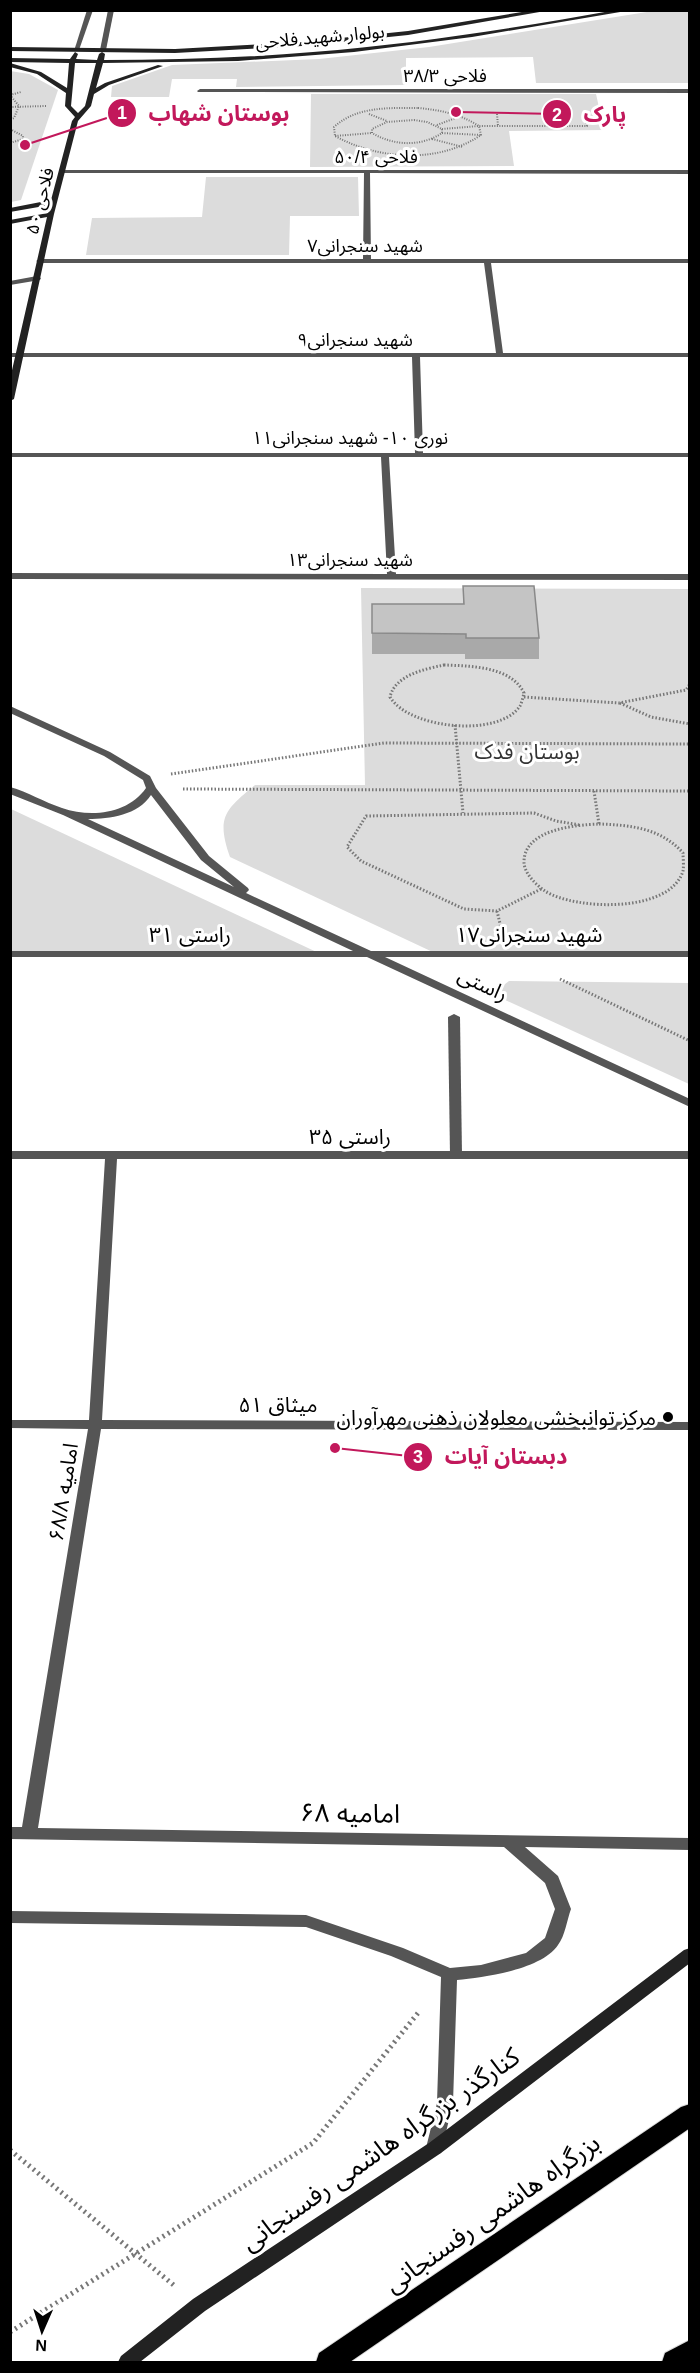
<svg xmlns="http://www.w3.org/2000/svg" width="700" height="2373" font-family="Helvetica,'Noto Sans Arabic',sans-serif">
<rect width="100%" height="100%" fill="#fff"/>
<!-- green -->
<g fill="#dcdcdc">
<path d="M 653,11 L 689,11 L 689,83 L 536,83 L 533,57 L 406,58 L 406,85 L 236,87 L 237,79 L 172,79 L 169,97 L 111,97 L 112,86 L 172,65 L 319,59 L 429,47 Z"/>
<path d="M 10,71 L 29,74 L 58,90 L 21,200 L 11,202 Z"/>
<path d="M 311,94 L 596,94 L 604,130 L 509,131 L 514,166 L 310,167 Z"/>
<path d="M 206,177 L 358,177 L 359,216 L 290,216 L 289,255 L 86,255 L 92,218 L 202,217 Z"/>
<path d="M 361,588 L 689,589 L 689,954 L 437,954 L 230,857 C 216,817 225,810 255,785 L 365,785 Z"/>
<path d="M 11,809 L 323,955 L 11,955 Z"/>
<path d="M 509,981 L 689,983 L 689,1084 L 492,994 Z"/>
</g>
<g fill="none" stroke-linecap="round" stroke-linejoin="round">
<!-- highway casing -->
<g stroke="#dbdbdb" stroke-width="2">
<g id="highway">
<path d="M 690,2104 L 690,2128 L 350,2362 L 316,2362 L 319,2353 L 681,2107 Z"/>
<path d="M 690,2340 L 690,2362 L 662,2362 L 665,2353 Z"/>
</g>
</g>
<!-- path-far2 -->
<g stroke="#777" stroke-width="2" stroke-dasharray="1 1.5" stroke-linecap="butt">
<path d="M 10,95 L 21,92"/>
<path d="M 10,95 L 19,106 L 14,118 L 10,120"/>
<path d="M 10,107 L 46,106"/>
<path d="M 418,108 C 440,110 460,114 479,126 L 481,135 C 438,164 379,160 335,136 L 334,127 C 357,106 389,108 418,108 Z"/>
<path d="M 369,114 L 387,121"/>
<path d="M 497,114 L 498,126"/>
<path d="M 414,120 L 427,122 L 442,129 L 442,133 C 421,147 394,146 372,133 L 372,129 L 387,122 Z"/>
<path d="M 437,125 L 461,116"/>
<path d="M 10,129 L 23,136 L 23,139 L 10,143"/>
<path d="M 442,129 L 479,126 L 587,126 L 584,113"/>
<path d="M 442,133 L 481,135"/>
<path d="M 335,136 L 372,133"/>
<path d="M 432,139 L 463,147"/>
</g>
<!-- path-far1 -->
<g stroke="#777" stroke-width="3" stroke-dasharray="1.5 2" stroke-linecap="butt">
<path d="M 444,665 C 470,666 511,666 524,693 C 523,697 522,702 520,706 C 499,738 409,729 390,697 C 395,675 425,669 444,665 Z"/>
<path d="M 524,697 L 619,703 L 686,690 L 690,684"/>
<path d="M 620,703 L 651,717 L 690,724"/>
<path d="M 455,725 L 463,813"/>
<path d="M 171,774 L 384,743 L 690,744"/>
<path d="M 183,789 L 690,791"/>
<path d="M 594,791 L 599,824"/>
<path d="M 599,824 C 630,825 661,828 683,853 C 683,858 684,866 683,871 C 670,914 574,910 545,891 C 536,885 524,873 524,862 C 524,829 576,825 599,824 Z"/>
<path d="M 541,889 L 497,911 L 464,909 L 361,861 L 347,847 L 366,816 L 534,813 L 556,821 L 580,825"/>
<path d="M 497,911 L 502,932"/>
<path d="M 560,979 L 690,1041"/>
</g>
<!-- path -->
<g stroke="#777" stroke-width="5" stroke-dasharray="2 4" stroke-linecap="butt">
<path d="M 10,2150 L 176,2287"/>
<path d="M 10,2332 L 313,2143 L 418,2013"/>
</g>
<!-- lane -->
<path fill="#555" fill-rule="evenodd" d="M 454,1014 L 460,1017 L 462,1155 L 456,1159 L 450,1155 L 448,1017 Z"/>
<!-- street -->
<g fill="#555" fill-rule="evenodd">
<path d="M 87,10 L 93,10 L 79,50 L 74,51 Z"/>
<path d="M 108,10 L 114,10 L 106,50 L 103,52 L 100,50 Z"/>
<path d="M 200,89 L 690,89 L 690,93 L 198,92 L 197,91 Z"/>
<path d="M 60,170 L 690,170 L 690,174 L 370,173 L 371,259 L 690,259 L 690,263 L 491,263 L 503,353 L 690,353 L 690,357 L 420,357 L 423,453 L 690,453 L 690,457 L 389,457 L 396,574 L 690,574 L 690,580 L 10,579 L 10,573 L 387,574 L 381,457 L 10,457 L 10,453 L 415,453 L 412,357 L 10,357 L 10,353 L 496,353 L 484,263 L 40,263 L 36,261 L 40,259 L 363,259 L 364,173 L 62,173 L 60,172 Z"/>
<path d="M 37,276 L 41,278 L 40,280 L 10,285 L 10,281 Z"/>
<path d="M 10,706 L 110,752 L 150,776 L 156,788 L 209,856 L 248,888 L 249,890 L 246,893 L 371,951 L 690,951 L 690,957 L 385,957 L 690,1099 L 690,1107 L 367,957 L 10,957 L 10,951 L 353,951 L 63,815 L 10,794 L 10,787 C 28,792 44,802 62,808 C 91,818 128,814 146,788 L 143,780 L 104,756 L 10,713 ZM 151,795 L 201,860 L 234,887 L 88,819 C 110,819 138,815 151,795 Z"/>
<path d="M 10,1151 L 690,1151 L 690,1159 L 117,1159 L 102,1420 L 690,1422 L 690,1430 L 101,1429 L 38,1828 L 690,1838 L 690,1850 L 525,1847 L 558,1876 L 571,1909 C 567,1920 565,1936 558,1945 C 541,1970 485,1977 457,1980 L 453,2103 L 441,2153 L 435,2155 L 429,2153 L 426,2148 L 437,2103 L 441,1977 L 391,1956 L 306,1927 L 10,1923 L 10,1911 L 306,1915 L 403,1948 L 450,1968 L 481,1965 L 526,1953 L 545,1938 L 555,1909 L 545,1883 L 504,1847 L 10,1839 L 10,1827 L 22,1827 L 88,1429 L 10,1428 L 10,1420 L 89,1420 L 105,1159 L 10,1159 Z"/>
</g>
<!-- secondary -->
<g fill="#222" fill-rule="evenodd">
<path d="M 534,10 L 551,10 L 408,35 L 302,46 L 175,53 L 10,51 L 10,47 L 175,49 L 302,42 L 408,31 Z"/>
<path d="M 616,10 L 632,10 L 472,37 L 354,52 L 238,61 L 103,63 L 96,88 L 105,83 L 158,65 L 163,66 L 109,85 L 94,94 L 91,106 L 78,121 L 54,214 L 14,399 L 10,401 L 10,379 L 47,217 L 10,224 L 10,220 L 48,213 L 50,205 L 10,212 L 10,208 L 51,200 L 72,121 L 75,117 L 65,106 L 66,93 L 37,74 L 10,67 L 10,63 L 41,72 L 67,88 L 69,63 L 10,62 L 10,58 L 70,59 L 75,52 L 78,54 L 76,59 L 97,60 L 99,54 L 102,52 L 105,54 L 104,60 C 173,60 243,58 313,52 C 415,44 516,28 616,10 ZM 75,63 L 96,63 L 85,106 L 78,113 L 71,106 Z"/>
<path d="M 690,1948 L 690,1963 L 441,2153 L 205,2311 L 140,2362 L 118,2362 L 121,2356 L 193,2299 L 429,2143 L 684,1950 Z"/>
</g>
<!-- highway -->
<use href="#highway" fill="#000" fill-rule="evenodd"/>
</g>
<!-- wall -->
<path fill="#a9a9a9" d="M 463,586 L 539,638 L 539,659 L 465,659 L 465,654 L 372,654 L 372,604 L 463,604 Z"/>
<!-- building -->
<path fill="#c4c4c4" stroke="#898989" stroke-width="1.5" d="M 463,586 L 534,586 L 539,638 L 466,638 L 466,634 L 372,633 L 372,604 L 464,604 Z"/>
<!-- markers -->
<circle fill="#000" stroke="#fff" stroke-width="2" cx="668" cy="1417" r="6"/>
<g text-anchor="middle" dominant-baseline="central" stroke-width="6" stroke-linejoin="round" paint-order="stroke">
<!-- far-street labels -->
<g font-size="18" fill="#000" stroke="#fff">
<text transform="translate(320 37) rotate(-5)">بولوار شهید فلاحی</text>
<text x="445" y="76">فلاحی ۳۸/۳</text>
<text x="376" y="157">فلاحی ۵۰/۴</text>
<text transform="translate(40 201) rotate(-76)">فلاحی ۵۰</text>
<text x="365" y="246">شهید سنجرانی۷</text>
<text x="355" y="340">شهید سنجرانی۹</text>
<text x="350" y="438">نوری ۱۰- شهید سنجرانی۱۱</text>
<text x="350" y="560">شهید سنجرانی۱۳</text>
</g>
<!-- park labels -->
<g font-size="21" fill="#333" stroke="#fff">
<text x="527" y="751">بوستان فدک</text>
</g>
<!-- street labels -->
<g font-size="21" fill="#000" stroke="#fff">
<text x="190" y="934">راستی ۳۱</text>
<text x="529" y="934">شهید سنجرانی۱۷</text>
<text transform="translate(483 984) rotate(25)">راستی</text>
<text x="350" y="1136">راستی ۳۵</text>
<text x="278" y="1404">میثاق ۵۱</text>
<text transform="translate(63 1492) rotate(-81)">امامیه ۶۸/۸</text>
</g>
<!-- poi labels -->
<g font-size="21" fill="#000" stroke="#fff" text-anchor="end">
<text x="656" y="1417">مرکز توانبخشی معلولان ذهنی مهرآوران</text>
</g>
<!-- near-street labels -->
<g font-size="26" fill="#000" stroke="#fff">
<text transform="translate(350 1813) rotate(1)">امامیه ۶۸</text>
<text transform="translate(380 2149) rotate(-35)">کنارگذر بزرگراه هاشمی رفسنجانی</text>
<text transform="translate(492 2213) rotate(-35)">بزرگراه هاشمی رفسنجانی</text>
</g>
</g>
<!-- callouts -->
<path fill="none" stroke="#c2185b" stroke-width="2" d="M25 145L122 113M456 112L557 114M335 1448L418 1457"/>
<g fill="#c2185b" stroke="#fff" stroke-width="2">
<circle cx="25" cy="145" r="6"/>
<circle cx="456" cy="112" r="6"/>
<circle cx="335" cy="1448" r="6"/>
<circle cx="122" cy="113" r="15"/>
<circle cx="557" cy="114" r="15"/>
<circle cx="418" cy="1457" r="15"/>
</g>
<g font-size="18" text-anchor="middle" font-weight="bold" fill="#fff">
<text x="122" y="119">1</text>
<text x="557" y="121">2</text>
<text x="418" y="1463">3</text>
</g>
<g font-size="22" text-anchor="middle" font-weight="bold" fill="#c2185b" stroke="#fff" stroke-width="6" stroke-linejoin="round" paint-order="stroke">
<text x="219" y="121">بوستان شهاب</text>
<text x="605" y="122">پارک</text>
<text x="506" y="1464">دبستان آیات</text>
</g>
<!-- border -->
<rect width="700" height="2373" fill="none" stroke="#000000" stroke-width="24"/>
<!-- north arrow -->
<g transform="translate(42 2331) rotate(183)" stroke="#ffffff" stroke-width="4.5" paint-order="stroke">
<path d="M0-4.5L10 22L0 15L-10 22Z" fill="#000000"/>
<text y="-9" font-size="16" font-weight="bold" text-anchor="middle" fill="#000000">N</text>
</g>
</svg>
